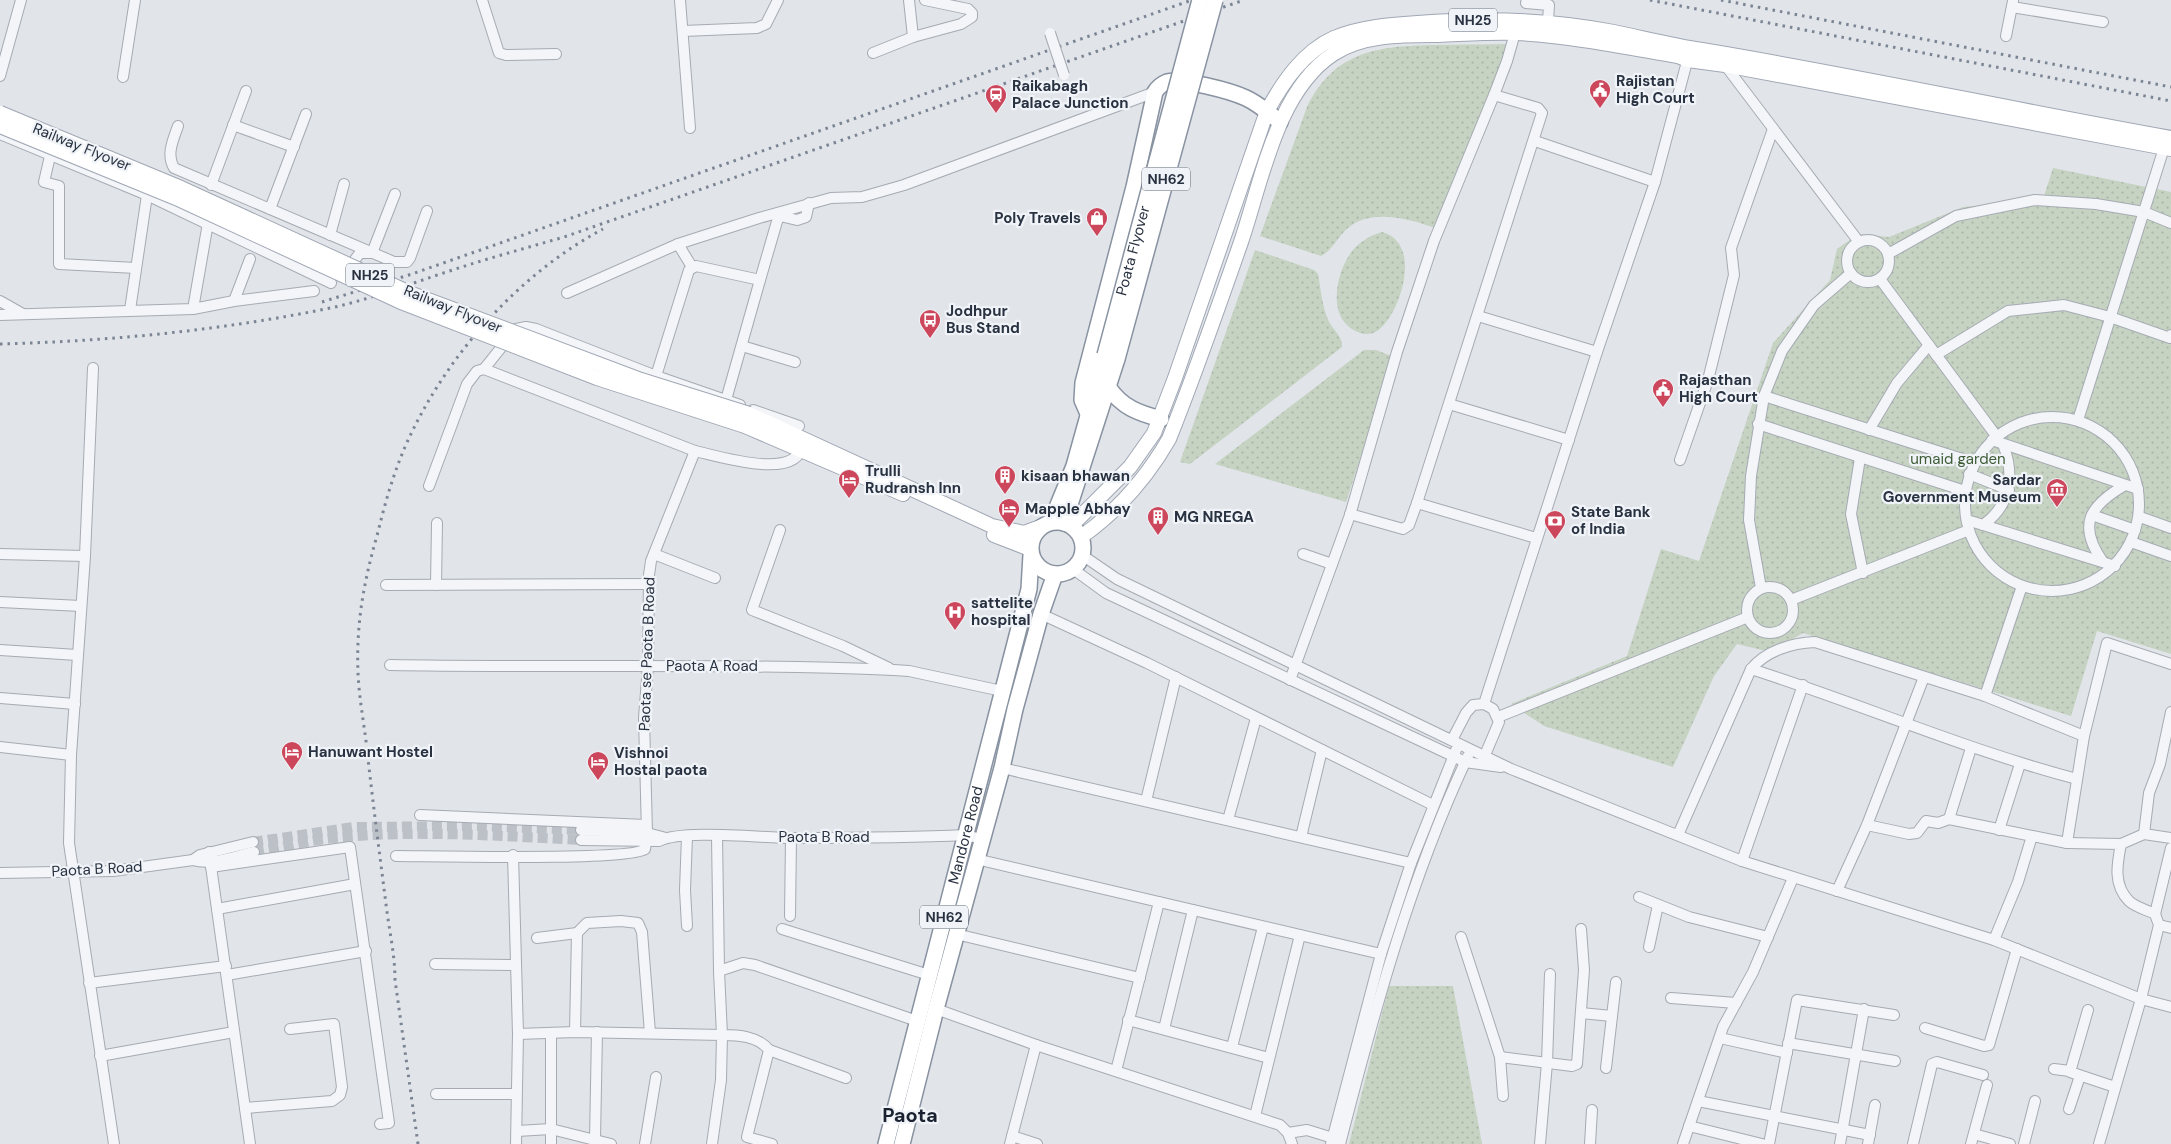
<svg xmlns="http://www.w3.org/2000/svg" width="2171" height="1144" font-family="'DM Sans',sans-serif">
<defs>
<pattern id="grass-dots" width="8" height="8" patternUnits="userSpaceOnUse" patternTransform="scale(1.25)"><rect width="8" height="8" fill="#c6d3c2"/><path d="M2 2h.1M6 6h.1" fill="none" stroke="#aab6a8" stroke-width="1.8" stroke-linecap="round"/></pattern>
</defs>
<rect width="100%" height="100%" fill="#e1e4e9"/>
<!-- grass -->
<g fill="url(#grass-dots)">
<path d="M 1509,44 L 1435,228 C 1410,219 1371,208 1348,228 C 1338,236 1333,250 1321,256 L 1260,236 L 1307,107 C 1335,50 1379,46 1436,45 C 1460,45 1485,44 1509,44 Z"/>
<path d="M 2053,168 L 2171,192 L 2171,654 L 2097,631 L 2071,716 L 1803,633 L 1770,652 L 1737,644 L 1714,676 L 1673,767 L 1544,726 L 1511,704 L 1627,656 L 1661,549 L 1699,561 L 1773,343 L 1830,280 L 1837,249 L 1858,234 L 1889,237 L 1963,207 L 2043,199 Z"/>
<path d="M 1382,232 C 1427,244 1396,326 1373,333 C 1364,336 1352,331 1346,324 C 1327,305 1340,259 1359,244 C 1366,238 1374,234 1382,232 Z"/>
<path d="M 1255,250 L 1314,270 L 1318,274 C 1321,290 1322,307 1329,322 C 1334,331 1343,337 1342,347 L 1190,464 L 1180,462 Z"/>
<path d="M 1364,350 L 1376,350 L 1394,357 L 1346,502 L 1215,464 Z"/>
<path d="M 1389,986 L 1453,986 L 1482,1144 L 1349,1144 Z"/>
</g>
<g fill="none" stroke-linecap="round" stroke-linejoin="round">
<!-- minor-tunnel -->
<g stroke="#bcc0c7" stroke-width="10" stroke-dasharray="10 5" stroke-linecap="butt">
<path d="M 253,842 L 354,827 L 478,826 L 581,830"/>
<path d="M 254,852 C 278,848 302,842 325,839 C 409,829 497,836 581,840"/>
</g>
<!-- minor casing -->
<g stroke="#a6abb3" stroke-width="12">
<g id="minor">
<path d="M 482,0 L 499,53 L 506,55 L 556,54"/>
<path d="M 680,0 L 690,128"/>
<path d="M 909,0 L 913,37"/>
<path d="M 1527,0 L 1526,3 L 1549,5 L 1548,22"/>
<path d="M 2012,7 L 2103,22"/>
<path d="M 683,31 L 757,28 L 766,24 L 778,0"/>
<path d="M 2006,36 L 2013,1"/>
<path d="M 873,53 L 913,37 L 961,24 L 972,17 L 972,13 L 968,9 L 925,0"/>
<path d="M 1725,65 L 1859,242"/>
<path d="M 0,76 L 21,0"/>
<path d="M 123,77 L 135,0"/>
<path d="M 233,125 L 294,147"/>
<path d="M 178,126 C 173,140 166,155 174,168 L 394,262 L 407,262 L 410,258 L 427,211"/>
<path d="M 0,134 L 147,195 L 331,283"/>
<path d="M 1535,141 L 1655,182"/>
<path d="M 50,156 L 44,182 L 59,186 L 59,264 L 136,268"/>
<path d="M 211,185 L 246,91"/>
<path d="M 270,209 L 306,114"/>
<path d="M 330,235 L 344,184"/>
<circle cx="1868" cy="261" r="21"/>
<path d="M 678,244 L 692,267"/>
<path d="M 1888,254 L 1956,216 L 2035,200 L 2096,204 L 2144,212 L 2171,223"/>
<path d="M 350,266 L 360,253 L 372,253 L 395,194"/>
<path d="M 1880,279 L 1997,437"/>
<path d="M 567,293 L 678,244 L 759,218 L 831,198 L 862,197 L 904,185 L 1155,92"/>
<path d="M 0,301 L 23,314"/>
<path d="M 234,301 L 250,259"/>
<path d="M 193,309 L 234,301 L 314,291"/>
<path d="M 130,310 L 147,195"/>
<path d="M 0,315 L 193,309 L 208,223"/>
<path d="M 1478,316 L 1597,352"/>
<path d="M 742,346 L 795,362"/>
<path d="M 1936,355 L 2008,311 L 2064,305 L 2110,317 L 2170,338 L 2171,335"/>
<path d="M 93,368 L 85,556 L 71,755 L 69,843 L 114,1144"/>
<path d="M 484,369 L 516,329 L 526,327 L 536,329 L 656,376 L 740,405"/>
<path d="M 656,376 L 689,270 L 696,266 L 760,280 L 778,218 L 780,216 L 797,220 L 806,217 L 809,203"/>
<path d="M 1764,396 L 1975,463"/>
<path d="M 726,400 L 760,280"/>
<path d="M 1449,404 L 1569,440"/>
<path d="M 753,410 L 799,426"/>
<circle cx="2052" cy="504" r="87"/>
<path d="M 2078,420 L 2164,148"/>
<path d="M 1758,424 L 1965,491"/>
<path d="M 1869,430 L 1897,383 L 1929,345"/>
<path d="M 1992,440 L 2138,489"/>
<path d="M 1860,458 L 1851,514 L 1863,573"/>
<path d="M 1680,460 L 1708,380 L 1734,275 L 1731,248 L 1773,129"/>
<path d="M 1969,474 L 2009,490"/>
<path d="M 429,486 L 467,384 L 477,371 L 484,369 L 695,451"/>
<path d="M 1417,503 L 1536,538"/>
<path d="M 1350,514 L 1403,529 L 1409,525 L 1417,503 L 1542,113 L 1538,108 L 1494,95"/>
<path d="M 2092,515 L 2135,530"/>
<path d="M 2140,517 L 2171,528"/>
<path d="M 1967,520 L 2115,566"/>
<path d="M 1983,525 C 2011,505 2015,476 2003,444"/>
<path d="M 780,530 L 752,610 L 843,646 L 889,668"/>
<path d="M 2131,542 L 2171,556"/>
<path d="M 0,554 L 85,556"/>
<path d="M 654,554 L 715,578"/>
<path d="M 1303,554 L 1332,564"/>
<path d="M 1082,555 L 1117,579 L 1511,769 L 1742,861 L 1994,940 L 2141,999 L 2171,1007"/>
<path d="M 2103,562 C 2077,525 2089,506 2125,485"/>
<path d="M 1073,569 L 1106,593 L 1453,756 L 1465,762 L 1501,767"/>
<path d="M 386,585 L 650,584"/>
<path d="M 436,585 L 437,523"/>
<circle cx="1770" cy="610" r="23"/>
<path d="M 1761,588 L 1749,520 L 1751,476 L 1764,396 L 1782,351 L 1814,305 L 1851,273"/>
<path d="M 1791,600 L 1969,530"/>
<path d="M 0,602 L 81,606"/>
<path d="M 1041,614 L 1147,663 L 1433,805"/>
<path d="M 0,650 L 77,655"/>
<path d="M 390,665 C 558,668 726,663 894,670 L 909,671 L 1002,691"/>
<path d="M 1751,669 C 1861,704 1966,750 2077,779"/>
<path d="M 1290,680 L 1350,515 L 1397,352 L 1434,241 L 1494,95 L 1507,61 L 1515,33"/>
<path d="M 1985,696 L 2022,586"/>
<path d="M 0,698 L 75,704"/>
<path d="M 1484,704 L 1597,352 L 1655,182 L 1689,54"/>
<path d="M 1498,717 L 1748,617"/>
<path d="M 1452,740 L 1466,713 L 1473,705 L 1484,704 L 1493,709 L 1499,722 L 1485,755"/>
<path d="M 0,747 L 71,755"/>
<path d="M 1002,768 L 1411,863"/>
<path d="M 1146,801 L 1176,677"/>
<path d="M 420,815 L 646,825"/>
<path d="M 1949,819 L 1971,748"/>
<path d="M 1228,820 L 1256,718"/>
<path d="M 1867,825 L 1909,834 L 1917,833 L 1926,821 L 1938,823 L 1949,819 L 2067,843 L 2084,736"/>
<path d="M 581,830 L 647,833 L 666,838"/>
<path d="M 1999,830 L 2020,764"/>
<path d="M 2144,834 L 2171,838"/>
<path d="M 1678,835 L 1751,669 C 1766,651 1791,643 1815,642 L 1985,696 L 2084,736 L 2107,643 L 2171,664"/>
<path d="M 717,836 L 719,971"/>
<path d="M 1301,837 L 1322,750"/>
<path d="M 581,840 L 659,841 C 683,829 762,838 792,838 C 850,838 907,838 965,835 L 982,839"/>
<path d="M 2067,843 L 2121,844 C 2117,864 2113,885 2129,901 C 2135,907 2147,910 2155,914 L 2159,925 L 2141,999 L 2099,1144"/>
<path d="M 2121,844 L 2144,834 L 2149,793 L 2160,764 L 2171,712"/>
<path d="M 209,852 L 250,1144"/>
<path d="M 513,855 L 518,1034 L 516,1144"/>
<path d="M 396,856 C 428,856 632,861 645,849 L 647,833 L 644,718 L 648,666 L 649,575 L 651,561 L 695,451 C 718,456 799,482 802,444"/>
<path d="M 976,859 L 1159,902 L 1116,1071"/>
<path d="M 193,860 L 200,855 L 253,842"/>
<path d="M 1742,861 L 1803,685"/>
<path d="M 211,867 L 350,847 L 389,1123 L 380,1124"/>
<path d="M 0,873 L 113,871 L 193,860 C 211,866 236,856 254,852"/>
<path d="M 1837,891 L 1867,825 L 1924,677"/>
<path d="M 1639,897 L 1689,917 L 1768,937"/>
<path d="M 1159,902 L 1381,954"/>
<path d="M 217,909 L 355,884"/>
<path d="M 2155,914 L 2171,848"/>
<path d="M 790,916 L 791,838"/>
<path d="M 2159,925 L 2171,928"/>
<path d="M 687,926 L 685,890 L 687,836"/>
<path d="M 782,929 L 929,975"/>
<path d="M 956,934 L 1140,978"/>
<path d="M 1461,937 L 1500,1057"/>
<path d="M 537,938 L 577,933 L 587,923 L 621,921 L 638,923 L 642,932 L 650,1033"/>
<path d="M 1994,940 L 2018,882 L 2032,836"/>
<path d="M 1649,947 L 1658,905"/>
<path d="M 435,964 L 515,965"/>
<path d="M 227,975 L 366,951"/>
<path d="M 89,983 L 226,966"/>
<path d="M 1671,998 L 1736,1003"/>
<path d="M 936,1009 L 1036,1045 L 1010,1144"/>
<path d="M 2088,1010 L 2070,1072 L 2115,1087"/>
<path d="M 1581,1013 L 1612,1016"/>
<path d="M 1128,1020 L 1269,1058"/>
<path d="M 1925,1028 L 1984,1046 L 1989,1045 L 2017,949"/>
<path d="M 1164,1029 L 1193,910"/>
<path d="M 575,1032 L 577,933"/>
<path d="M 551,1033 L 551,1144"/>
<path d="M 518,1034 L 575,1032 L 722,1035 L 721,1080 L 712,1144"/>
<path d="M 1720,1038 L 1787,1053"/>
<path d="M 1788,1043 L 1895,1061"/>
<path d="M 1036,1045 L 1280,1125 L 1288,1133 L 1292,1144"/>
<path d="M 1232,1047 L 1263,927"/>
<path d="M 769,1050 L 846,1078"/>
<path d="M 100,1056 L 234,1032"/>
<path d="M 1606,1068 L 1616,982"/>
<path d="M 2054,1069 L 2070,1071"/>
<path d="M 436,1094 L 516,1094"/>
<path d="M 1503,1096 L 1500,1057 L 1572,1066 L 1577,1064 L 1584,970 L 1581,929"/>
<path d="M 1698,1101 L 1870,1135"/>
<path d="M 245,1108 L 332,1101 L 340,1095 L 342,1087 L 334,1024 L 290,1029"/>
<path d="M 2069,1109 L 2080,1076"/>
<path d="M 1255,1116 L 1300,935"/>
<path d="M 1689,1126 L 1762,1144"/>
<path d="M 517,1131 L 551,1129 L 611,1144"/>
<path d="M 1288,1133 L 1307,1130 L 1333,1138"/>
<path d="M 1974,1134 L 2010,1144"/>
<path d="M 1012,1136 L 1037,1144"/>
<path d="M 595,1139 L 597,1032"/>
<path d="M 645,1144 L 656,1077"/>
<path d="M 772,1144 L 747,1137 L 769,1050 C 758,1036 738,1035 722,1035 L 719,971 L 743,963 L 755,965 L 917,1021"/>
<path d="M 1331,1144 L 1381,954 L 1411,863 L 1456,750"/>
<path d="M 1340,1144 C 1374,1012 1410,879 1468,756"/>
<path d="M 1540,1144 L 1547,1063 L 1550,974"/>
<path d="M 1590,1144 L 1592,1110"/>
<path d="M 1683,1144 L 1723,1027 L 1753,972 L 1793,878"/>
<path d="M 1769,1144 L 1797,1000 L 1894,1015"/>
<path d="M 1840,1144 L 1864,1009"/>
<path d="M 1868,1144 L 1875,1105"/>
<path d="M 1913,1144 L 1932,1064 L 1937,1062 L 1983,1075"/>
<path d="M 1971,1144 L 1987,1085"/>
<path d="M 2024,1144 L 2035,1101"/>
</g>
</g>
<!-- major casing -->
<g stroke="#a0a8b5" stroke-width="16">
<g id="major">
<path d="M 749,414 L 992,526 L 1024,533 L 1040,527"/>
<path d="M 745,426 L 903,494"/>
<path d="M 1071,526 L 1130,467 L 1154,433 L 1175,378 L 1267,111 C 1283,82 1303,52 1334,38 C 1360,27 1389,25 1418,23 C 1481,18 1545,19 1608,31 C 1639,37 1670,45 1702,50 C 1859,76 2014,110 2171,138"/>
<path d="M 994,535 L 1030,549"/>
<path d="M 1081,537 C 1119,510 1146,479 1169,439 C 1195,374 1218,308 1241,242 C 1262,181 1276,92 1333,54 C 1363,34 1405,35 1439,35 C 1465,34 1491,32 1517,33 C 1571,36 1625,47 1678,56 L 1688,60 L 1725,65 L 2171,149"/>
</g>
</g>
<!-- highway casing -->
<g stroke="#8892a0" stroke-width="18">
<g id="highway">
<path d="M 1109,388 C 1122,407 1138,413 1161,419"/>
<path d="M 1089,416 L 1082,400 L 1083,383 L 1134,187 L 1155,92 C 1158,87 1162,84 1167,82 C 1182,78 1231,91 1246,98 C 1259,104 1269,113 1280,122"/>
<circle cx="1057" cy="548" r="26"/>
<path d="M 1051,522 L 1074,466 L 1105,355"/>
<path d="M 1064,523 L 1117,359"/>
<path id="s1" d="M 886,1144 L 1029,589 L 1031,555"/>
<path d="M 902,1144 L 936,1009 L 1002,768 L 1015,709 L 1041,614 L 1055,574"/>
</g>
</g>
<!-- minor -->
<use href="#minor" stroke="#f3f5f8" stroke-width="10"/>
<!-- major -->
<use href="#major" stroke="#fff" stroke-width="14"/>
<!-- highway -->
<use href="#highway" stroke="#fff" stroke-width="15"/>
<!-- rail -->
<g stroke="#7a8493" stroke-width="3" stroke-dasharray="2.5 5" stroke-linecap="butt">
<path d="M 1650,0 L 2171,101"/>
<path d="M 1721,0 L 2171,87"/>
<path d="M 322,302 L 412,274 L 1192,0"/>
<path d="M 0,344 C 113,341 225,330 335,307 C 378,297 420,280 462,267 C 496,256 530,247 564,237 L 1244,0"/>
<path d="M 418,1144 L 395,980 C 395,954 389,930 386,904 C 379,850 372,795 366,741 C 363,718 359,696 358,673 C 356,622 364,581 378,532 C 385,503 393,475 405,447 C 444,358 517,275 603,229"/>
</g>
<!-- minor-bridge casing -->
<g stroke="#a6abb3" stroke-width="12" stroke-linecap="butt">
<path id="minor-bridge" d="M 1050,33 L 1064,75"/>
</g>
<!-- major-bridge casing -->
<g stroke="#a0a8b5" stroke-width="16" stroke-linecap="butt">
<g id="major-bridge">
<path d="M 0,113 L 181,188 L 412,294 L 641,380 L 749,414"/>
<path d="M 0,126 L 176,198 L 401,302 L 597,378 L 745,426"/>
</g>
</g>
<!-- highway-bridge casing -->
<g stroke="#8892a0" stroke-width="18" stroke-linecap="butt">
<g id="highway-bridge">
<path id="s2" d="M 1105,355 L 1200,0"/>
<path d="M 1117,359 L 1215,0"/>
</g>
</g>
<!-- minor-bridge -->
<use href="#minor-bridge" stroke="#f3f5f8" stroke-width="10"/>
<!-- major-bridge -->
<use href="#major-bridge" stroke="#fff" stroke-width="14"/>
<!-- highway-bridge -->
<use href="#highway-bridge" stroke="#fff" stroke-width="15"/>
</g>
<!-- icons -->
<defs>
<g id="civic-pin" transform="scale(1.125)"><path d="M0 17L-7.5 6A9.5 9.5 0 1 1 7.5 6Z" fill="#cd475c" stroke="#f0f3f7"/><path d="M-.6-6.5H3V-4.5H.6V-3L4-1V1h2V6H-6V1h2V-1L-.6-3ZM-1.2 2.5V6h2.4V2.5Z" fill="#fff"/></g>
<g id="station-pin" transform="scale(1.125)"><path d="M0 17L-7.5 6A9.5 9.5 0 1 1 7.5 6Z" fill="#cd475c" stroke="#f0f3f7"/><path d="M-3-6H3Q5-6 5-4V2Q5 4 3 4L4.5 6H3L1.5 4h-3L-3 6H-4.5L-3 4Q-5 4-5 2V-4Q-5-6-3-6ZM-3.5-4v3h7v-3ZM-3.5 1v1.5H-2V1ZM2 1v1.5H3.5V1Z" fill="#fff"/></g>
<g id="shop-pin" transform="scale(1.125)"><path d="M0 17L-7.5 6A9.5 9.5 0 1 1 7.5 6Z" fill="#cd475c" stroke="#f0f3f7"/><path d="M-5-2.5h2.3a2.7 3.5 0 0 1 5.4 0H5L5.5 6h-11ZM-1.5-2.5h3a1.5 2.3 0 0 0-3 0Z" fill="#fff"/></g>
<g id="bus-pin" transform="scale(1.125)"><path d="M0 17L-7.5 6A9.5 9.5 0 1 1 7.5 6Z" fill="#cd475c" stroke="#f0f3f7"/><path d="M-5-6H5V4H4V6H2V4H-2V6H-4V4H-5ZM-3.5-4V0h7V-4ZM-3.5 1.2v1.5H-2V1.2ZM2 1.2v1.5H3.5V1.2Z" fill="#fff"/></g>
<g id="building-pin" transform="scale(1.125)"><path d="M0 17L-7.5 6A9.5 9.5 0 1 1 7.5 6Z" fill="#cd475c" stroke="#f0f3f7"/><path d="M-4-6H4V6H1V3H-1V6H-4ZM-2.5-4.3h1.7v1.8h-1.7ZM.8-4.3h1.7v1.8H.8ZM-2.5-1h1.7V.8h-1.7ZM.8-1h1.7V.8H.8Z" fill="#fff"/></g>
<g id="hotel-pin" transform="scale(1.125)"><path d="M0 17L-7.5 6A9.5 9.5 0 1 1 7.5 6Z" fill="#cd475c" stroke="#f0f3f7"/><path d="M-6-4.5h1.5V1H6V5H4.5V3h-9V5H-6ZM-4 0a1.8 1.8 0 1 1 3.6 0ZM.5 0V-2.5h3Q6-2.5 6 0Z" fill="#fff"/></g>
<g id="museum-pin" transform="scale(1.125)"><path d="M0 17L-7.5 6A9.5 9.5 0 1 1 7.5 6Z" fill="#cd475c" stroke="#f0f3f7"/><path d="M0-6L6-3V-2H-6V-3ZM-5-1h2V3h-2ZM-1-1h2V3h-2ZM3-1h2V3H3ZM-6 4H6V6H-6Z" fill="#fff"/></g>
<g id="bank-pin" transform="scale(1.125)"><path d="M0 17L-7.5 6A9.5 9.5 0 1 1 7.5 6Z" fill="#cd475c" stroke="#f0f3f7"/><path d="M-6-4H6V4H-6ZM0-2.3a2.3 2.3 0 1 0 0 4.6a2.3 2.3 0 1 0 0-4.6Z" fill="#fff"/></g>
<g id="hospital-pin" transform="scale(1.125)"><path d="M0 17L-7.5 6A9.5 9.5 0 1 1 7.5 6Z" fill="#cd475c" stroke="#f0f3f7"/><path d="M-5-5h3v3.5h4V-5h3V5h-3V1.5h-4V5h-3Z" fill="#fff"/></g>
</defs>
<g fill-rule="evenodd">
<use href="#civic-pin" x="1600" y="90"/>
<use href="#station-pin" x="996" y="95"/>
<use href="#shop-pin" x="1097" y="218"/>
<use href="#bus-pin" x="930" y="320"/>
<use href="#civic-pin" x="1663" y="389"/>
<use href="#building-pin" x="1005" y="476"/>
<use href="#hotel-pin" x="849" y="480"/>
<use href="#museum-pin" x="2057" y="489"/>
<use href="#hotel-pin" x="1009" y="509"/>
<use href="#building-pin" x="1158" y="517"/>
<use href="#bank-pin" x="1555" y="521"/>
<use href="#hospital-pin" x="955" y="612"/>
<use href="#hotel-pin" x="292" y="752"/>
<use href="#hotel-pin" x="598" y="762"/>
</g>
<g text-anchor="middle" dominant-baseline="central" stroke-width="4.5" stroke-linejoin="round" paint-order="stroke">
<!-- shield labels -->
<g fill="#f0f3f7" stroke="#656c78" stroke-width="1">
<rect x="1449" y="8.5" width="48" height="23" rx="4"/>
<rect x="1142" y="167.5" width="48" height="23" rx="4"/>
<rect x="346" y="263.5" width="48" height="23" rx="4"/>
<rect x="920" y="905.5" width="48" height="23" rx="4"/>
</g>
<g font-size="14" font-weight="bold" fill="#293241">
<text x="1473" y="20">NH25</text>
<text x="1166" y="179">NH62</text>
<text x="370" y="275">NH25</text>
<text x="944" y="917">NH62</text>
</g>
<!-- poi labels -->
<g font-size="15" font-weight="bold" fill="#293241" stroke="#f0f3f7" text-anchor="start">
<text x="1616" y="81">Rajistan<tspan x="1616" dy="17">High Court</tspan></text>
<text x="1012" y="86">Raikabagh<tspan x="1012" dy="17">Palace Junction</tspan></text>
<text x="1081" y="218" text-anchor="end">Poly Travels</text>
<text x="946" y="311">Jodhpur<tspan x="946" dy="17">Bus Stand</tspan></text>
<text x="1679" y="380">Rajasthan<tspan x="1679" dy="17">High Court</tspan></text>
<text x="865" y="471">Trulli<tspan x="865" dy="17">Rudransh Inn</tspan></text>
<text x="1021" y="476">kisaan bhawan</text>
<text x="2041" y="480" text-anchor="end">Sardar<tspan x="2041" dy="17">Government Museum</tspan></text>
<text x="1025" y="509">Mapple Abhay</text>
<text x="1571" y="512">State Bank<tspan x="1571" dy="17">of India</tspan></text>
<text x="1174" y="517">MG NREGA</text>
<text x="971" y="603">sattelite<tspan x="971" dy="17">hospital</tspan></text>
<text x="308" y="752">Hanuwant Hostel</text>
<text x="614" y="753">Vishnoi<tspan x="614" dy="17">Hostal paota</tspan></text>
</g>
<!-- street labels -->
<g font-size="15" fill="#293241" stroke="#f0f3f7">
<text transform="translate(82 147) rotate(22)">Railway Flyover</text>
<text stroke="none"><textPath href="#s2" startOffset="108">Poata Flyover</textPath></text>
<text transform="translate(453 309) rotate(22)">Railway Flyover</text>
<text transform="translate(647 654) rotate(-88)">Paota se Paota B Road</text>
<text x="712" y="666">Paota A Road</text>
<text stroke="none"><textPath href="#s1" startOffset="319">Mandore Road</textPath></text>
<text x="824" y="837">Paota B Road</text>
<text transform="translate(97 869) rotate(-3)">Paota B Road</text>
</g>
<!-- park labels -->
<g font-size="15" fill="#3e5c36" stroke="#f0f3f7">
<text x="1958" y="459">umaid garden</text>
</g>
<!-- district labels -->
<g font-size="20" font-weight="bold" fill="#1b2332" stroke="#f0f3f7">
<text x="910" y="1115">Paota</text>
</g>
</g>
</svg>
